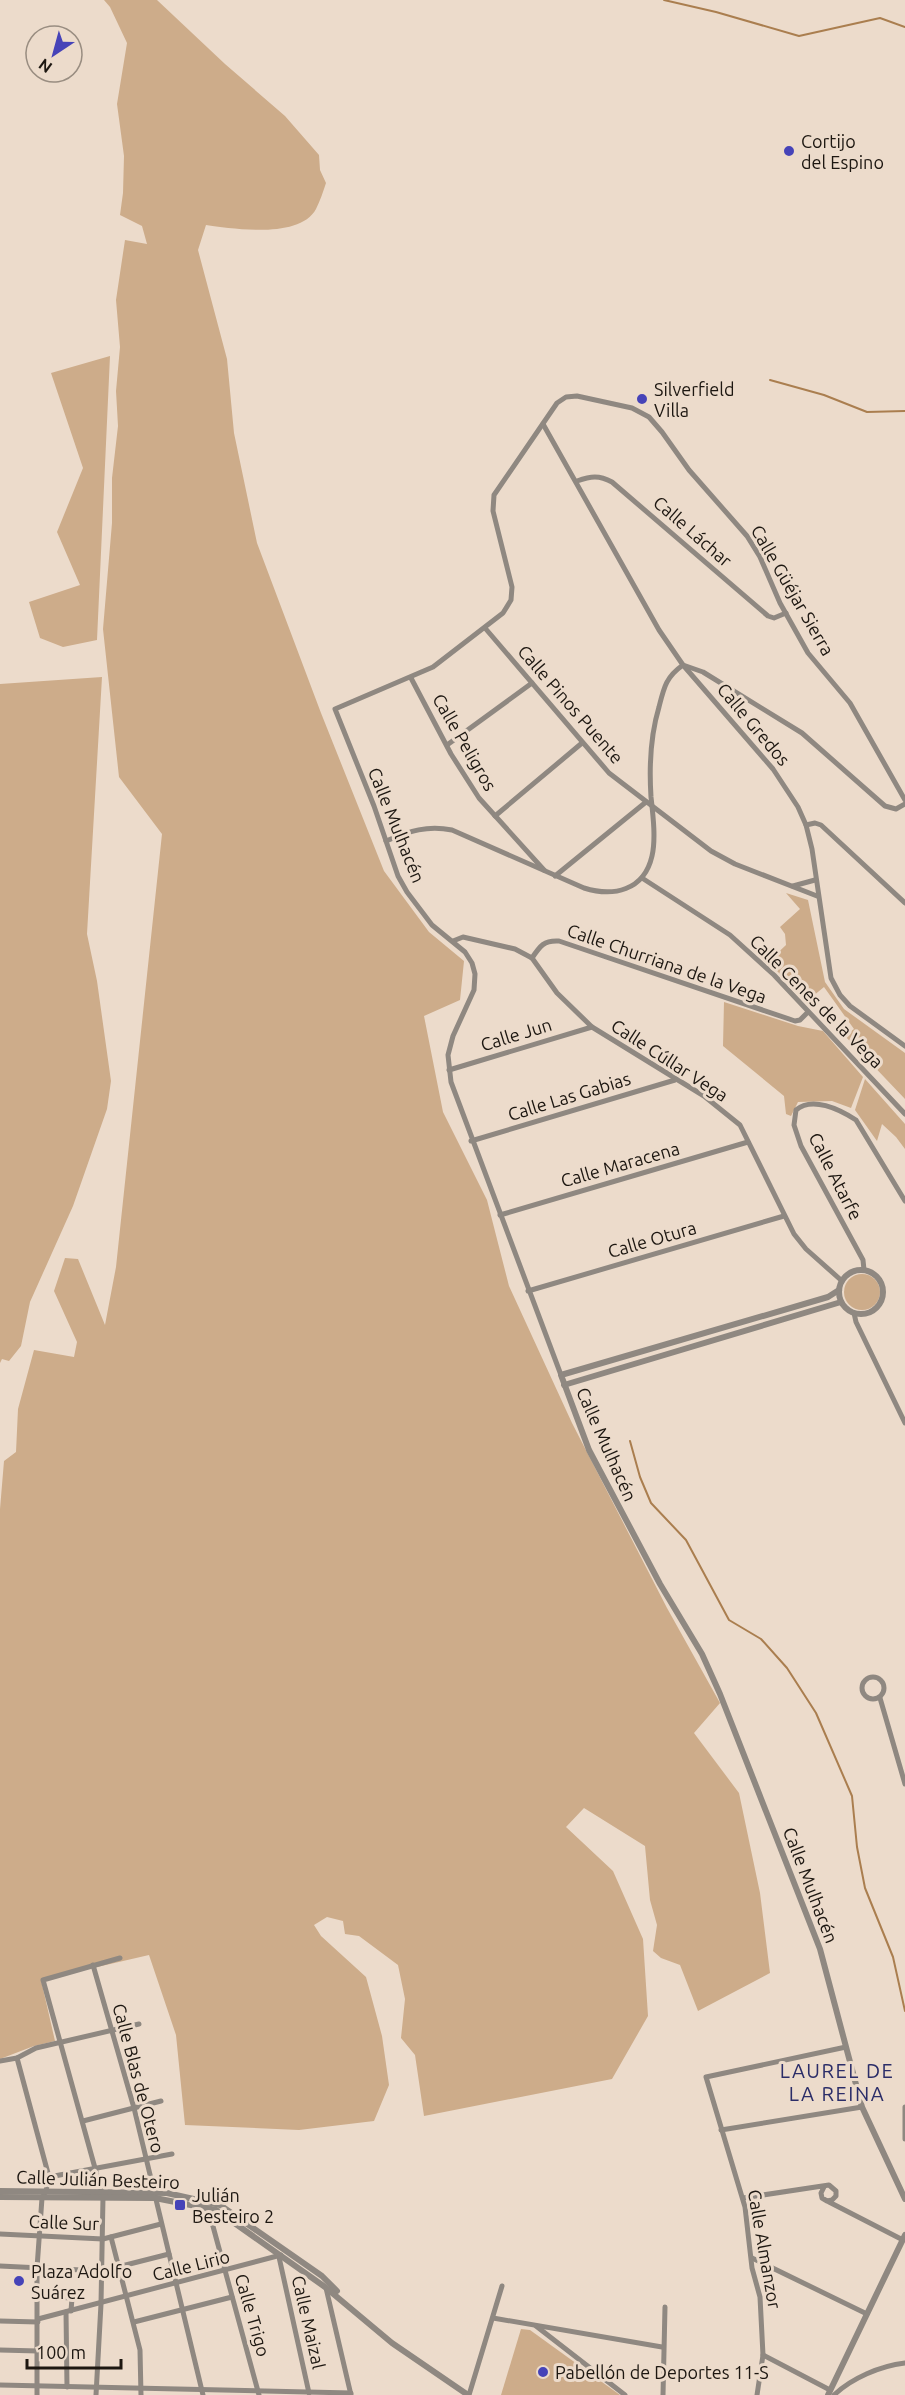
<svg xmlns="http://www.w3.org/2000/svg" width="905" height="2395" font-family="Ubuntu,sans-serif">
<rect width="100%" height="100%" fill="#ecdbcb"/>
<!-- green -->
<g fill="#cdac8a">
<path d="M 104,0 L 157,0 L 225,64 L 285,116 L 319,155 L 320,170 L 326,183 C 323,192 320,201 316,209 C 300,239 234,229 206,225 L 198,250 L 227,359 L 234,433 L 257,543 L 321,713 L 384,871 L 429,932 L 464,961 L 460,1000 L 424,1016 L 443,1112 L 487,1200 L 509,1286 L 572,1423 L 667,1608 L 720,1703 L 694,1733 L 739,1793 L 760,1893 L 770,1973 L 698,2011 L 680,1965 L 661,1958 L 653,1951 L 657,1925 L 650,1900 L 645,1846 L 584,1808 L 566,1827 L 613,1871 L 643,1939 L 648,2016 L 612,2079 L 424,2116 L 415,2055 L 401,2038 L 405,1999 L 398,1965 L 359,1936 L 345,1934 L 343,1921 L 327,1917 L 314,1925 L 321,1936 L 366,1977 L 382,2036 L 389,2085 L 374,2121 L 299,2130 L 185,2125 L 176,2035 L 149,1955 L 41,1980 L 55,2041 L 34,2046 L 0,2059 L 0,1509 L 4,1461 L 16,1452 L 18,1409 L 34,1350 L 74,1357 L 77,1342 L 54,1291 L 65,1258 L 78,1259 L 105,1325 L 116,1267 L 162,834 L 119,777 L 103,629 L 112,523 L 112,478 L 118,426 L 116,391 L 120,347 L 116,300 L 125,240 L 147,244 L 142,226 L 120,215 L 123,193 L 124,156 L 117,104 L 127,43 L 110,7 Z"/>
<path d="M 110,356 L 97,640 L 63,647 L 40,638 L 29,602 L 80,585 L 57,532 L 83,468 L 51,373 Z"/>
<path d="M 102,677 L 87,934 L 97,981 L 111,1081 L 107,1109 L 73,1206 L 30,1302 L 21,1346 L 9,1361 L 2,1359 L 0,1363 L 0,684 Z"/>
<path d="M 786,893 L 808,900 L 825,982 L 844,1009 L 905,1053 L 905,1099 L 845,1036 L 854,1029 L 824,987 L 807,1001 L 768,962 L 786,945 L 785,934 L 780,927 L 800,909 Z"/>
<path d="M 724,1002 L 798,1026 L 823,1031 L 863,1077 L 851,1108 L 832,1101 L 798,1102 L 791,1116 L 786,1114 L 784,1096 L 723,1046 Z"/>
<path d="M 865,1079 L 905,1124 L 905,1149 L 896,1137 L 882,1124 L 877,1141 L 855,1110 Z"/>
<circle cx="862" cy="1292" r="18"/>
<path d="M 521,2329 L 530,2330 L 620,2395 L 501,2395 Z"/>
</g>
<g fill="none" stroke-linecap="round" stroke-linejoin="round">
<!-- stream -->
<g stroke="#aa7e4f" stroke-width="2">
<path d="M 664,0 L 716,12 L 799,36 L 880,18 L 905,27"/>
<path d="M 770,380 L 824,395 L 867,412 L 905,411"/>
<path d="M 630,1441 L 640,1477 L 651,1503 L 686,1540 L 729,1620 L 761,1639 L 787,1668 L 816,1713 L 852,1796 L 857,1847 L 865,1888 L 893,1957 L 905,2011"/>
</g>
<!-- minor -->
<g stroke="#8f8881" stroke-width="5">
<path d="M 543,424 L 659,630 L 683,665 L 773,769 L 798,807 L 806,825 L 812,849 L 831,978 L 840,995 L 850,1006 L 905,1046"/>
<path d="M 577,481 C 591,476 599,475 612,482 L 768,616 L 774,618 L 786,613"/>
<path d="M 485,628 L 609,773 L 711,851 L 735,864 L 817,896"/>
<path d="M 411,678 L 451,754 L 479,798 L 544,870"/>
<path d="M 447,745 L 532,683"/>
<path d="M 495,816 L 582,743"/>
<path d="M 806,825 L 815,823 L 821,825 L 905,903"/>
<path d="M 386,841 C 410,831 427,825 452,830 L 584,888 C 613,897 644,891 652,856 C 656,839 653,815 651,797 C 649,766 650,737 659,707 C 664,687 666,677 683,665 L 703,672 L 802,733 L 885,806 L 896,809 L 905,804"/>
<path d="M 555,876 L 646,802"/>
<path d="M 642,878 L 730,935 L 774,975 L 905,1114"/>
<path d="M 793,886 L 815,880"/>
<path d="M 453,941 L 463,937 L 515,949 L 532,958"/>
<path d="M 532,958 L 557,993 L 592,1027 L 704,1096 L 740,1125 L 794,1234 L 806,1249 L 842,1281"/>
<path d="M 532,958 C 540,946 544,940 559,941 L 795,1021 L 800,1020 L 808,1012"/>
<path d="M 449,1070 L 592,1027"/>
<path d="M 471,1141 L 675,1080"/>
<path d="M 500,1215 L 748,1142"/>
<path d="M 864,1270 L 863,1260 L 801,1146 L 794,1125 L 796,1110 C 812,1096 839,1109 856,1120 L 905,1201"/>
<path d="M 528,1291 L 784,1216"/>
<path d="M 854,1313 L 856,1322 L 905,1423"/>
<path d="M 561,1375 L 451,1082 L 448,1055 L 453,1036 L 474,990 L 475,974 L 472,963 L 465,952 L 432,925 L 407,892 L 398,876 L 374,806 L 335,709 L 433,667 L 503,613 L 511,600 L 512,587 L 493,511 L 494,495 L 557,403 L 566,397 L 577,396 L 632,408 L 649,417 L 662,432 L 689,470 L 747,536 L 760,557 L 780,603 L 808,653 L 850,703 L 905,800"/>
<circle cx="873" cy="1688" r="11"/>
<path d="M 880,1698 L 905,1784"/>
<path d="M 93,1965 L 134,2108 L 203,2395"/>
<path d="M 17,2058 L 49,2177 L 46,2191 L 42,2198 L 37,2268 L 37,2395"/>
<path d="M 0,2061 L 17,2058 L 36,2048 L 139,2024"/>
<path d="M 905,2107 L 905,2139"/>
<path d="M 83,2121 L 161,2101"/>
<path d="M 721,2130 L 862,2107"/>
<path d="M 49,2177 L 172,2154"/>
<path d="M 743,2198 L 829,2185 L 836,2191 L 836,2196 L 832,2200 L 827,2201 L 822,2198 L 821,2193 L 824,2187"/>
<path d="M 829,2202 L 903,2240"/>
<path d="M 208,2208 L 259,2395"/>
<path d="M 0,2234 L 103,2239 L 161,2224"/>
<path d="M 111,2237 L 140,2350 L 141,2395"/>
<path d="M 279,2257 L 309,2393"/>
<path d="M 752,2258 L 867,2314"/>
<path d="M 0,2266 L 102,2271 L 169,2254"/>
<path d="M 326,2288 L 351,2395"/>
<path d="M 37,2296 L 72,2298 L 71,2311"/>
<path d="M 66,2312 L 67,2387"/>
<path d="M 493,2318 L 662,2347"/>
<path d="M 38,2319 L 281,2255"/>
<path d="M 0,2321 L 38,2322"/>
<path d="M 134,2322 L 232,2297"/>
<path d="M 536,2326 L 625,2395"/>
<path d="M 0,2350 L 38,2351"/>
<path d="M 763,2355 L 830,2390"/>
<path d="M 0,2385 L 351,2393"/>
<path d="M 96,2395 L 101,2304 L 103,2197 L 43,1980 L 120,1958"/>
<path d="M 469,2395 L 502,2286"/>
<path d="M 663,2395 L 665,2307"/>
<path d="M 757,2395 L 763,2355 L 760,2297 L 752,2268 L 745,2207 L 706,2077 L 846,2047"/>
<path d="M 834,2395 C 852,2378 880,2366 905,2363"/>
</g>
<!-- tertiary -->
<g stroke="#8f8881" stroke-width="6">
<circle cx="861" cy="1292" r="22"/>
<path d="M 839,1290 L 828,1297 L 561,1375 L 589,1450 L 660,1584 L 702,1654 L 720,1694 L 820,1949 L 862,2107 L 905,2199"/>
<path d="M 564,1385 L 841,1302"/>
<path d="M 0,2191 L 167,2193 L 220,2205 L 322,2276 L 337,2291"/>
<path d="M 0,2197 L 155,2198 L 216,2210 L 325,2287 L 392,2343 L 468,2395"/>
<path d="M 828,2395 L 905,2235"/>
</g>
</g>
<!-- markers -->
<g fill="#4643b8" stroke="#ecdbcb" stroke-width="2">
<circle cx="789" cy="151" r="6"/>
<circle cx="642" cy="399" r="6"/>
<rect x="174" y="2199" width="12" height="12" rx="3"/>
<circle cx="19" cy="2281" r="6"/>
<circle cx="543" cy="2372" r="6"/>
</g>
<g text-anchor="middle" dominant-baseline="central" stroke-width="6" stroke-linejoin="round" paint-order="stroke">
<!-- poi labels -->
<g font-size="18" fill="#1d1711" stroke="#ecdbcb" text-anchor="start">
<text x="801" y="141">Cortijo<tspan x="801" dy="21">del Espino</tspan></text>
<text x="654" y="389">Silverfield<tspan x="654" dy="21">Villa</tspan></text>
<text x="192" y="2195">Julián<tspan x="192" dy="21">Besteiro 2</tspan></text>
<text x="31" y="2271">Plaza Adolfo<tspan x="31" dy="21">Suárez</tspan></text>
<text x="555" y="2372">Pabellón de Deportes 11-S</text>
</g>
<!-- street labels -->
<g font-size="18" fill="#1d1711" stroke="#ecdbcb">
<text transform="translate(693 531) rotate(41)">Calle Láchar</text>
<text transform="translate(793 590) rotate(60)">Calle Güéjar Sierra</text>
<text transform="translate(571 704) rotate(49)">Calle Pinos Puente</text>
<text transform="translate(754 724) rotate(50)">Calle Gredos</text>
<text transform="translate(465 742) rotate(60)">Calle Peligros</text>
<text transform="translate(397 825) rotate(68)">Calle Mulhacén</text>
<text transform="translate(667 963) rotate(19)">Calle Churriana de la Vega</text>
<text transform="translate(817 1001) rotate(45)">Calle Cenes de la Vega</text>
<text transform="translate(516 1034) rotate(-17)">Calle Jun</text>
<text transform="translate(670 1060) rotate(33)">Calle Cúllar Vega</text>
<text transform="translate(569 1096) rotate(-17)">Calle Las Gabias</text>
<text transform="translate(620 1164) rotate(-16)">Calle Maracena</text>
<text transform="translate(836 1176) rotate(63)">Calle Atarfe</text>
<text transform="translate(652 1239) rotate(-16)">Calle Otura</text>
<text transform="translate(607 1444) rotate(66)">Calle Mulhacén</text>
<text transform="translate(811 1885) rotate(69)">Calle Mulhacén</text>
<text transform="translate(139 2078) rotate(75)">Calle Blas de Otero</text>
<text transform="translate(98 2179) rotate(2)">Calle Julián Besteiro</text>
<text transform="translate(64 2222) rotate(2)">Calle Sur</text>
<text transform="translate(765 2249) rotate(80)">Calle Almanzor</text>
<text transform="translate(191 2265) rotate(-14)">Calle Lirio</text>
<text transform="translate(253 2315) rotate(74)">Calle Trigo</text>
<text transform="translate(309 2322) rotate(77)">Calle Maizal</text>
</g>
<!-- neighbourhood labels -->
<g font-size="20" letter-spacing="1.5" fill="#2b2d68" stroke="#ecdbcb">
<text x="837" y="2070">LAUREL DE<tspan x="837" dy="23">LA REINA</tspan></text>
</g>
</g>
<!-- north arrow -->
<g transform="translate(54 54) rotate(216)"><circle r="28" fill="#ecdbcb" stroke="#998d81" stroke-width="1.5"/>
<path d="M0-4.5L10 22L0 15L-10 22Z" fill="#4643b8"/>
<text y="-9" font-size="16" font-weight="bold" text-anchor="middle" fill="#1d1711">N</text>
</g>
<!-- scale -->
<path d="M27 2359v9h94v-9" fill="none" stroke="#1d1711" stroke-width="3"/>
<text x="36" y="2359" font-size="18" fill="#1d1711" stroke="#ecdbcb" stroke-width="4.5" paint-order="stroke">100 m</text>
</svg>
